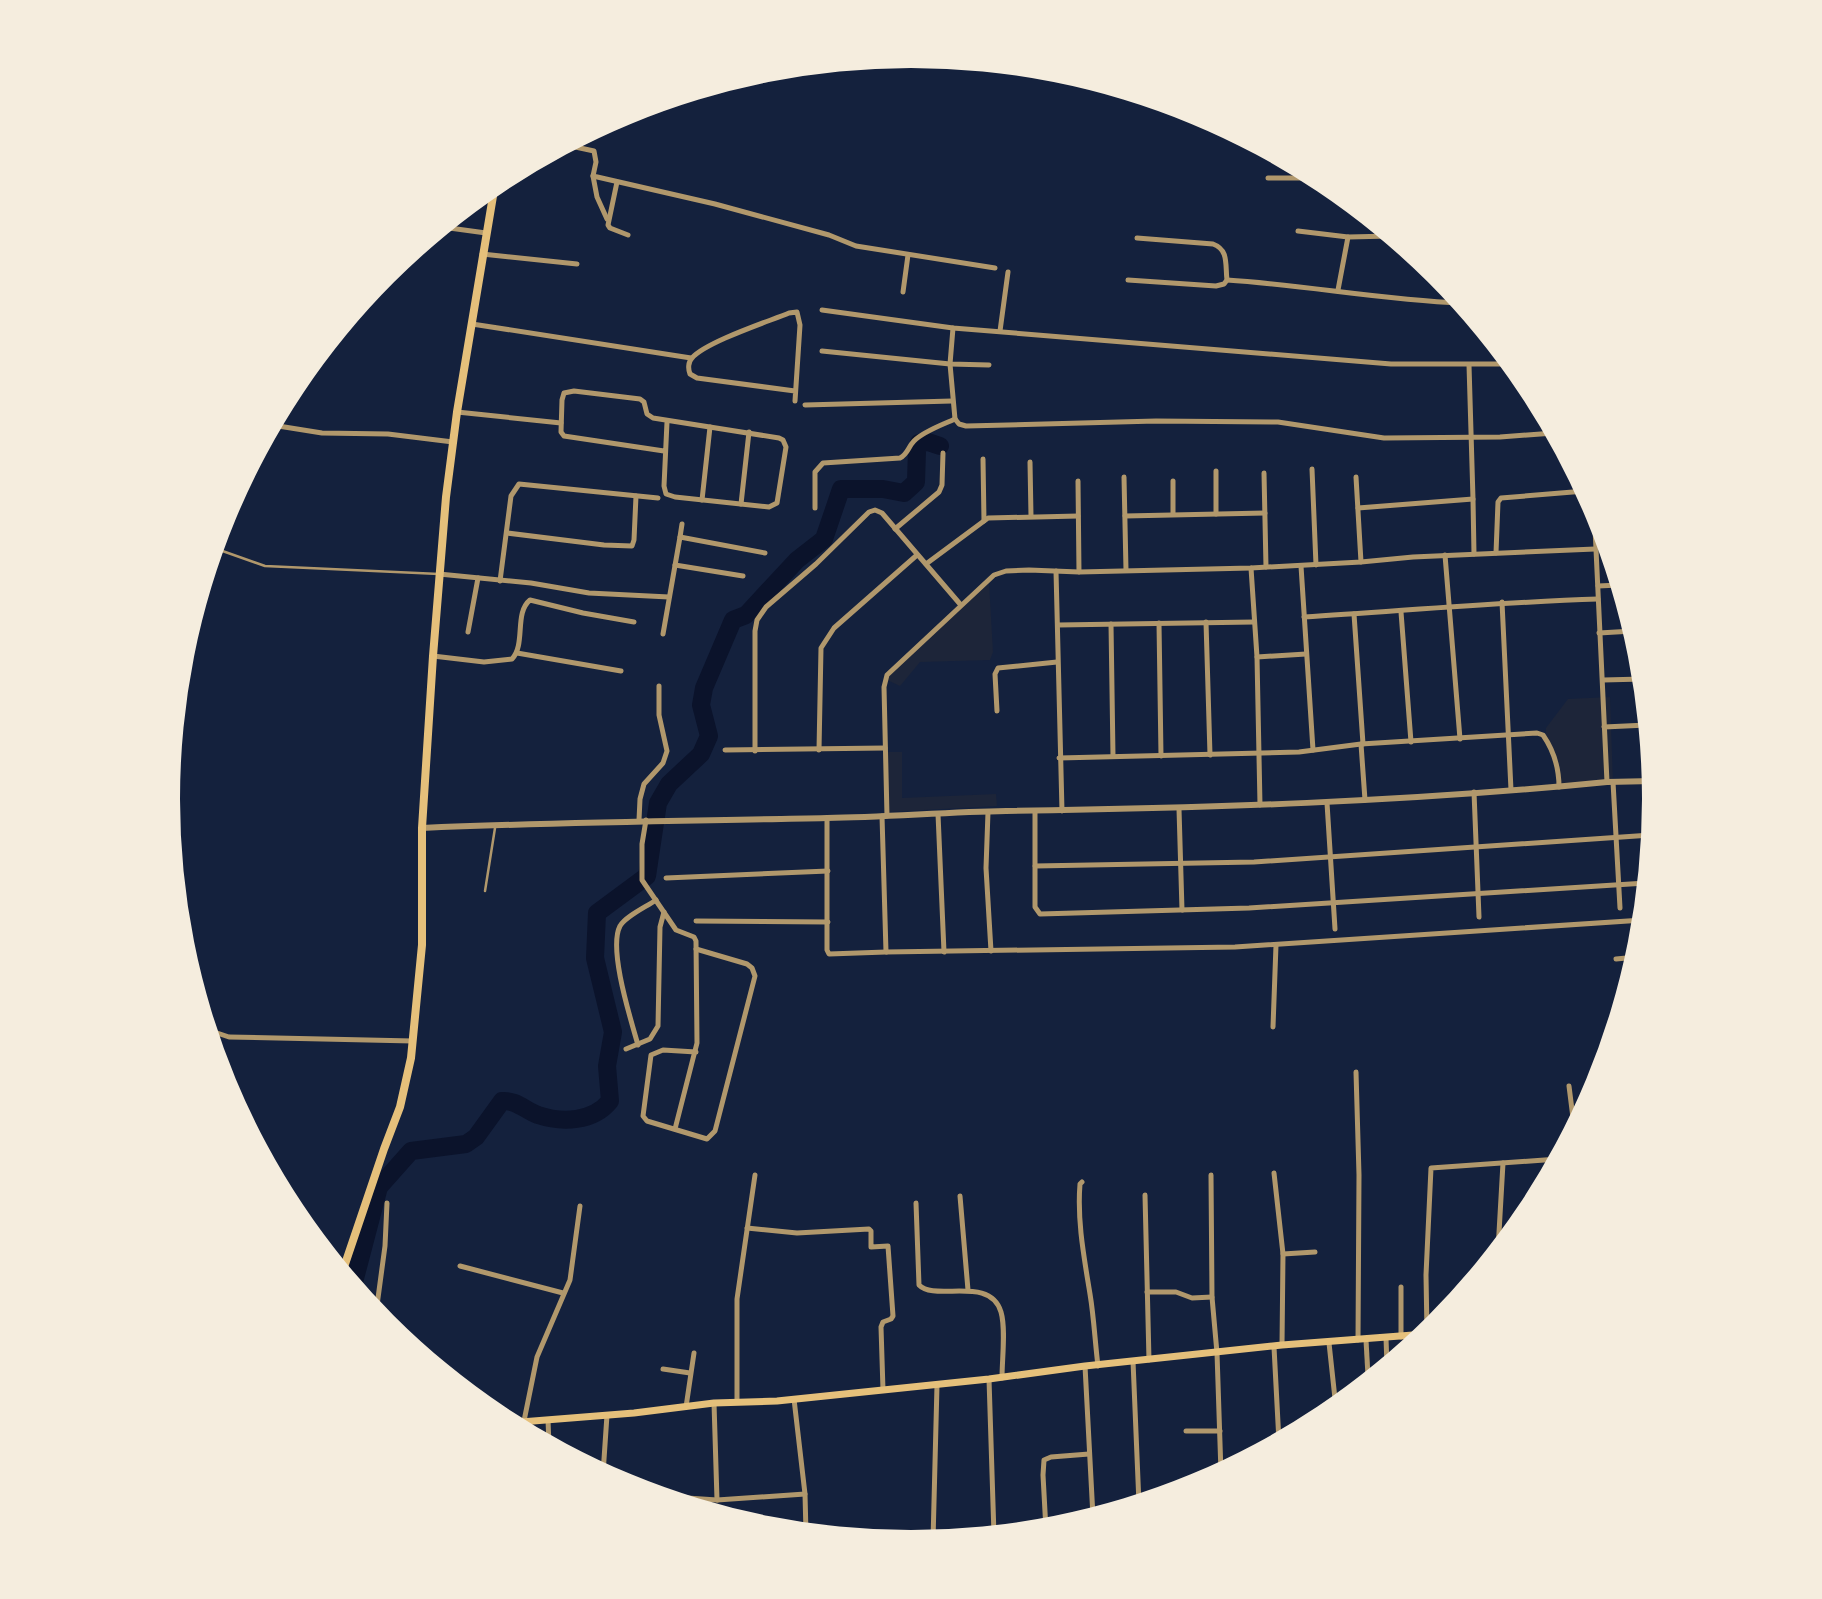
<svg xmlns="http://www.w3.org/2000/svg" width="1822" height="1599" font-family="'Fira Sans',sans-serif">
<rect width="100%" height="100%" fill="#14213d"/>
<!-- green -->
<g fill="#1d2539">
<path d="M 989,582 L 993,652 L 990,660 L 920,662 L 900,686 L 885,679 Z"/>
<path d="M 1610,697 L 1613,784 L 1559,784 L 1552,751 L 1546,740 L 1546,728 L 1568,699 Z"/>
<path d="M 885,752 L 902,752 L 902,798 L 996,794 L 997,806 L 887,812 Z"/>
</g>
<g fill="none" stroke-linecap="round" stroke-linejoin="round">
<!-- river -->
<path stroke="#0b132b" stroke-width="18" d="M 353,1286 L 379,1187 L 411,1151 L 466,1144 L 476,1137 L 502,1101 C 516,1100 525,1110 538,1115 C 562,1123 593,1122 610,1101 L 607,1066 L 613,1032 L 595,958 L 597,913 L 647,876 L 658,803 L 669,784 L 701,754 L 709,736 L 701,705 L 704,688 L 733,620 L 746,615 L 797,560 L 824,539 L 841,489 L 883,489 L 904,493 L 916,482 L 917,450 L 919,443 L 928,442 L 940,446"/>
<!-- service -->
<g stroke="#b1986c" stroke-width="2.5">
<path d="M 214,548 L 265,566 L 439,574"/>
<path d="M 485,891 L 495,828"/>
</g>
<!-- minor -->
<g stroke="#b1986c" stroke-width="5">
<path d="M 566,145 L 594,151 L 596,162 L 593,176 L 715,204 L 829,235 L 856,246 L 995,268"/>
<path d="M 593,176 L 597,197 L 607,219"/>
<path d="M 1268,178 L 1317,178"/>
<path d="M 617,182 L 608,225 L 610,228 L 628,235"/>
<path d="M 442,227 L 486,233"/>
<path d="M 1298,231 L 1348,237 L 1391,236"/>
<path d="M 482,254 L 577,264"/>
<path d="M 1128,280 L 1216,286 L 1224,284 L 1227,280 C 1225,264 1229,250 1213,244 L 1137,238"/>
<path d="M 1227,280 C 1306,285 1382,300 1461,303"/>
<path d="M 374,288 C 387,287 400,275 399,262"/>
<path d="M 1338,290 L 1348,237"/>
<path d="M 903,292 L 908,255"/>
<path d="M 822,310 L 953,328 L 1391,364 L 1511,364"/>
<path d="M 472,324 L 691,358"/>
<path d="M 953,328 L 950,364 L 955,419"/>
<path d="M 1000,331 L 1008,272"/>
<path d="M 822,351 L 950,364 L 989,365"/>
<path d="M 1469,365 L 1473,499"/>
<path d="M 795,391 L 697,378 L 690,374 C 688,369 688,362 692,358 C 706,342 767,322 789,313 L 797,312 L 800,325 L 795,401"/>
<path d="M 805,405 L 952,401"/>
<path d="M 457,412 L 561,423"/>
<path d="M 955,419 L 959,424 L 966,426 L 1156,421 L 1278,422 L 1384,438 L 1500,437 L 1554,433"/>
<path d="M 272,425 L 322,433 L 388,434 L 453,442"/>
<path d="M 664,451 L 564,436 L 561,432 L 562,400 L 564,393 L 574,391 L 640,399 L 644,402 L 647,414 L 653,418 L 779,438 L 783,440 L 786,447 L 777,503 L 769,507 L 675,497 L 666,494 L 664,486 L 667,422"/>
<path d="M 983,459 L 984,521"/>
<path d="M 1030,462 L 1031,516"/>
<path d="M 1312,469 L 1316,565"/>
<path d="M 1264,473 L 1266,567"/>
<path d="M 1124,477 L 1126,570"/>
<path d="M 1356,477 L 1361,562"/>
<path d="M 1078,481 L 1079,572"/>
<path d="M 702,500 L 710,427"/>
<path d="M 741,504 L 749,432"/>
<path d="M 1594,507 L 1607,782"/>
<path d="M 815,508 L 815,472 L 823,463 L 900,458 C 908,454 908,447 914,441 C 924,431 942,425 955,419"/>
<path d="M 1358,508 L 1473,499 L 1474,554"/>
<path d="M 1173,514 L 1173,481"/>
<path d="M 1216,514 L 1216,471"/>
<path d="M 1125,516 L 1265,513"/>
<path d="M 895,529 L 939,492 L 942,485 L 943,453"/>
<path d="M 507,533 L 604,545 L 632,546 L 634,540 L 636,496"/>
<path d="M 680,537 L 682,524"/>
<path d="M 1496,553 L 1498,502 L 1501,498 L 1585,491"/>
<path d="M 1445,555 L 1460,739"/>
<path d="M 926,564 L 988,518 L 1078,516"/>
<path d="M 675,565 L 743,576"/>
<path d="M 1301,566 L 1313,750"/>
<path d="M 1251,568 L 1257,657 L 1260,805"/>
<path d="M 1056,571 L 1062,811"/>
<path d="M 439,574 L 531,583 L 589,593 L 669,597"/>
<path d="M 500,581 L 511,496 L 519,484 L 658,498"/>
<path d="M 1598,586 L 1619,585"/>
<path d="M 1502,602 L 1511,790"/>
<path d="M 1401,612 L 1411,742"/>
<path d="M 1354,614 L 1363,744"/>
<path d="M 1304,617 C 1402,611 1500,602 1598,599"/>
<path d="M 1206,622 L 1210,755"/>
<path d="M 1159,623 L 1161,756"/>
<path d="M 1111,624 L 1113,756"/>
<path d="M 1058,625 L 1254,622"/>
<path d="M 468,632 L 478,578"/>
<path d="M 1599,633 L 1633,631"/>
<path d="M 663,634 L 680,537 L 765,553"/>
<path d="M 517,653 L 621,671"/>
<path d="M 433,656 L 484,662 L 512,659 C 526,644 514,613 530,600 L 583,613 L 634,622"/>
<path d="M 1257,657 L 1306,654"/>
<path d="M 1603,680 L 1643,679"/>
<path d="M 997,711 L 995,674 L 998,668 L 1057,662"/>
<path d="M 1604,727 L 1647,725"/>
<path d="M 1361,744 L 1365,800"/>
<path d="M 725,750 L 885,748"/>
<path d="M 819,750 L 821,648 L 834,628 L 917,555"/>
<path d="M 755,751 L 755,631 L 757,620 L 766,607 L 816,564 L 869,512 L 875,510 L 882,513 L 960,604"/>
<path d="M 1059,758 L 1299,752 L 1361,744 L 1537,733 L 1543,735 C 1554,751 1559,767 1559,787"/>
<path d="M 1613,782 L 1620,908"/>
<path d="M 1474,792 L 1479,917"/>
<path d="M 1327,803 L 1335,929"/>
<path d="M 1179,809 L 1182,910"/>
<path d="M 1035,811 L 1035,907 L 1040,914 L 1249,908 L 1646,883"/>
<path d="M 988,812 L 986,868 L 991,951"/>
<path d="M 938,814 L 944,952"/>
<path d="M 882,816 L 886,952 L 1235,947 L 1643,920"/>
<path d="M 887,816 L 884,687 L 887,675 L 994,575 L 1006,571 L 1029,570 L 1079,572 L 1251,568 L 1361,562 L 1413,557 L 1595,549"/>
<path d="M 827,818 L 827,950 L 829,954 L 886,952"/>
<path d="M 639,820 L 640,799 L 644,784 L 663,763 L 667,751 L 659,715 L 659,686"/>
<path d="M 646,820 L 642,844 L 642,880 L 676,930 L 694,937 L 696,941 L 697,1043 L 675,1129"/>
<path d="M 1035,866 L 1254,862 L 1651,835"/>
<path d="M 666,878 L 828,871"/>
<path d="M 696,921 L 828,922"/>
<path d="M 1616,959 L 1637,957"/>
<path d="M 1273,1027 L 1276,945"/>
<path d="M 208,1030 L 229,1037 L 413,1041"/>
<path d="M 638,1045 C 631,1020 608,949 620,926 C 626,916 646,907 656,900"/>
<path d="M 626,1049 L 650,1039 L 658,1026 L 660,927 L 664,912"/>
<path d="M 696,1052 L 663,1050 L 651,1055 L 643,1116 L 647,1121 L 707,1139 L 715,1131 L 755,976 L 752,968 L 747,964 L 696,949"/>
<path d="M 1356,1072 L 1359,1175 L 1358,1340"/>
<path d="M 1569,1086 L 1573,1118 L 1572,1133"/>
<path d="M 1274,1173 L 1283,1254 L 1282,1345"/>
<path d="M 1211,1175 L 1212,1297 L 1217,1353 L 1221,1473"/>
<path d="M 1082,1182 L 1080,1184 C 1077,1221 1084,1257 1090,1294 C 1094,1318 1095,1342 1098,1366"/>
<path d="M 1145,1195 L 1149,1360"/>
<path d="M 960,1196 L 968,1290"/>
<path d="M 916,1203 L 919,1285 C 935,1302 990,1275 1001,1312 C 1006,1329 1002,1359 1002,1378"/>
<path d="M 747,1228 L 797,1233 L 869,1229 L 871,1231 L 871,1247 L 888,1246 L 893,1316 L 891,1319 L 883,1322 L 881,1327 L 883,1390"/>
<path d="M 1498,1250 L 1503,1163"/>
<path d="M 1283,1254 L 1315,1252"/>
<path d="M 460,1266 L 563,1293"/>
<path d="M 1401,1287 L 1401,1337"/>
<path d="M 1147,1292 L 1176,1292 L 1192,1298 L 1212,1297"/>
<path d="M 376,1313 L 385,1246 L 387,1203"/>
<path d="M 1427,1333 L 1426,1275 L 1431,1168 L 1558,1159"/>
<path d="M 1386,1338 L 1387,1366"/>
<path d="M 1366,1340 L 1368,1376"/>
<path d="M 1329,1343 L 1336,1408"/>
<path d="M 1274,1347 L 1279,1442"/>
<path d="M 1133,1361 L 1139,1504"/>
<path d="M 1085,1366 L 1093,1517"/>
<path d="M 663,1369 L 690,1373"/>
<path d="M 989,1379 L 994,1535"/>
<path d="M 794,1399 L 805,1494 L 806,1533"/>
<path d="M 737,1402 L 737,1299 L 755,1175"/>
<path d="M 714,1403 L 717,1500"/>
<path d="M 686,1407 L 694,1353"/>
<path d="M 548,1420 L 549,1445"/>
<path d="M 524,1421 L 537,1357 L 570,1280 L 580,1206"/>
<path d="M 1186,1431 L 1220,1431"/>
<path d="M 603,1474 L 607,1415"/>
<path d="M 657,1496 L 717,1500 L 805,1494"/>
<path d="M 1046,1530 L 1043,1475 L 1044,1460 L 1051,1457 L 1089,1454"/>
<path d="M 933,1541 L 937,1385"/>
</g>
<!-- tertiary -->
<path stroke="#b1986c" stroke-width="6" d="M 422,828 C 557,822 692,821 827,818 C 887,817 947,812 1006,811 C 1207,808 1407,802 1607,782 L 1653,781"/>
<!-- secondary -->
<path stroke="#e5c07b" stroke-width="7" d="M 508,1423 L 634,1413 L 714,1403 L 777,1401 L 989,1379 L 1085,1366 L 1282,1345 L 1426,1334"/>
<!-- trunk -->
<path stroke="#e5c07b" stroke-width="8" d="M 342,1273 L 384,1149 L 400,1107 L 411,1058 L 422,945 L 422,828 L 433,656 L 446,497 L 457,412 L 495,184"/>
</g>
<!-- crop -->
<path d="M0 0H1822V1599H0ZM180 799a731 731 0 1 1 1462 0a731 731 0 1 1-1462 0Z" fill="#f5edde" fill-rule="evenodd"/>
</svg>
